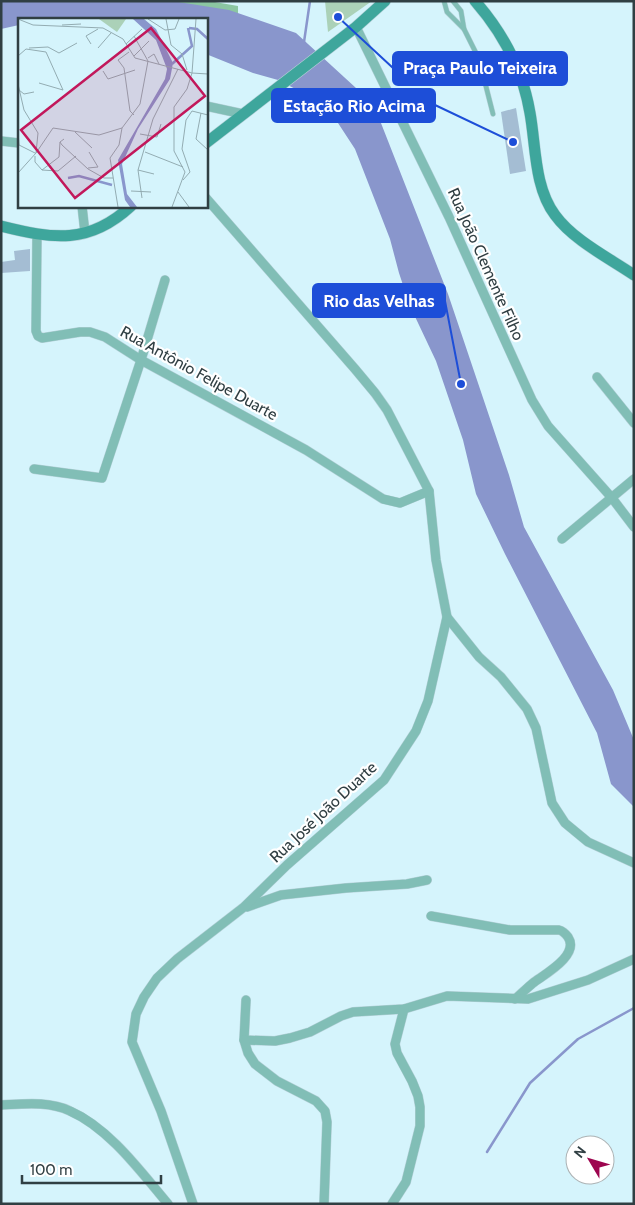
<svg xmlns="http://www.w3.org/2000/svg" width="635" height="1205" font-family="Cabin,sans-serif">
<rect width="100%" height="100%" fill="#d5f4fc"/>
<!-- green -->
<path fill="#abd1b8" d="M 325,1 L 372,1 L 328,32 Z"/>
<!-- forest -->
<path fill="#8bc6a2" d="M 119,1 L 209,1 L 238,6 L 238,21 Z"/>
<!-- water -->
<path fill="#8996cc" d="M 1,1 L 172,1 L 229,10 L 296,33 L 356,88 L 379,118 L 448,294 L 509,475 L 524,527 L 613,690 L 634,740 L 634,807 L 611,784 L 597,733 L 505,554 L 476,494 L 463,440 L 436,361 L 410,306 L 399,273 L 390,239 L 355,149 L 338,123 L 309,96 L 278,80 L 253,73 L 206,54 L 206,19 L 19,19 L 19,25 L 1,29 Z"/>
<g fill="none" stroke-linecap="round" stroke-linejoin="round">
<!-- stream -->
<g stroke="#8996cc" stroke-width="2.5">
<path d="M 304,42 L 310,1"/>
<path d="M 487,1152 L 530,1083 L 578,1039 L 634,1008"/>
</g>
</g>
<!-- building -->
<g fill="#a4bdd3">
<path d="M 516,108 L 526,171 L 510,174 L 501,112 Z"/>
<path d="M 30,249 L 30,271 L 1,273 L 1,262 L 15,260 L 14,251 Z"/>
</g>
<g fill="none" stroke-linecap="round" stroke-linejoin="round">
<!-- lane casing -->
<g stroke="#b4d0d7" stroke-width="5.5">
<g id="lane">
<path d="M 444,1 L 447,12 L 464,29 L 479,59 L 493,114"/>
<path d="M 453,1 L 461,11 L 464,29"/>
</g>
</g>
<!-- street casing -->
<g stroke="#b4d0d7" stroke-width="10">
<g id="street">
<path d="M 356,27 L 449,217 L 532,400 L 548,426 L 612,498 L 634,527"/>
<path d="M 206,106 L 243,114"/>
<path d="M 1,141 L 19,143"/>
<path d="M 206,198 L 355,369 L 375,393 L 387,410 L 429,491 L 436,560 L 447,617 L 479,657 L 501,677 L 527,709 L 536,728 L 552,803 L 565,823 L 588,842 L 634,863"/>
<path d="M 82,206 L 85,233"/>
<path d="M 37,235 L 36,331 L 38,336 L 42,338 L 80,332 L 90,332 L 105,337 L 141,360 L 306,450 L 383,499 L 400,503 L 429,491"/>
<path d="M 597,377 L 634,423"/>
<path d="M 34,469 L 102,478 L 141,360 L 165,280"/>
<path d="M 562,539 L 634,479"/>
<path d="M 247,907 L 281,895 L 346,888 L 407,884 L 427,880"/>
<path d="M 431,916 L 510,930 L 559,930 C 563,931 565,933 568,937 C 580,955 545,974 533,983 C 527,988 521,994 515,999"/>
<path d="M 246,1000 L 244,1040 L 275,1041 L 290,1038 L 310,1032 L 341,1016 L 353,1012 L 404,1009 L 447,996 L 528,999 L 588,980 L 634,959"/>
<path d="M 244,1040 L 248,1053 L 255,1064 L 277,1081 L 316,1101 L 325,1111 L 327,1122 L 324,1204"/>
<path d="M 1,1105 C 24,1104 49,1101 70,1111 C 109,1128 141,1172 168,1204"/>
<path d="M 193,1204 L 161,1111 L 132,1042 L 136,1014 L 144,997 L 157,978 L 177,959 L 244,907 L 287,865 L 384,780 L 416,731 L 428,701 L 447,617"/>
<path d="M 392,1204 L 406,1182 L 420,1126 L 420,1107 L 418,1096 L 412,1081 L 397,1053 L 395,1044 L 404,1009"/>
</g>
</g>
<!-- secondary casing -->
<g stroke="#b4d0d7" stroke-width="12">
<g id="secondary">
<path d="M 475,1 C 503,33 523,71 530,113 C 536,146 534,187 555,215 C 573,240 609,258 634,275"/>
<path d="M 206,143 L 356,27 L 385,1"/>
<path d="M 1,226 C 53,239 89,245 131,206"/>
</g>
</g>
<!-- lane -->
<use href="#lane" stroke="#81beb6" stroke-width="4.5"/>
<!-- street -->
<use href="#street" stroke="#81beb6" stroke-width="9"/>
<!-- secondary -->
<use href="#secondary" stroke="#3ea69c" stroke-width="11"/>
</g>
<g text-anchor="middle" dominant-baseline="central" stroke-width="4.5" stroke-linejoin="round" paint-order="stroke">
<!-- street labels -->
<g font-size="16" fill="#303f43" stroke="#fff">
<text transform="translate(486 264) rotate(66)">Rua João Clemente Filho</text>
<text transform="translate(199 373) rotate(29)">Rua Antônio Felipe Duarte</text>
<text transform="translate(323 812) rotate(-43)">Rua José João Duarte</text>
</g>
</g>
<!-- overview -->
<g transform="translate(18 18)">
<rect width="190" height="190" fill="#d5f4fc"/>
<path d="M 81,1 L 108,1 L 99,14 Z" fill="#abd1b8"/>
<path d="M 115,1 L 126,1 L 138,11 L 155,45 L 152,61 L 120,111 L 104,146 L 109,176 L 119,189 L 112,189 L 107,182 L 100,142 L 147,61 L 149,51 L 138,22 Z" fill="#8996cc"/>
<path fill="none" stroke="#8996cc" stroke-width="2.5" d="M 171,10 L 179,11 L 190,21M 154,46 L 174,28 L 170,10M 50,160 L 61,158 L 94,167"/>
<path fill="none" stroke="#93acb2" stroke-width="1" d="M 0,1 L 15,7 L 85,10 L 105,21 L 117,40 L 174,55 L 169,71 L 156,89 L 156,133 L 167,154 L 154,189M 130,1 L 147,12 L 157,11 L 161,1M 148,1 L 153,27 L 164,36 L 169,52M 178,1 L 174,55 L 190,56M 44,7 L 63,6M 73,26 L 68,18 L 80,11M 108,26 L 124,11M 11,30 L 30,29 L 41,35 L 59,25M 80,30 L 93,15M 111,34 L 100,42 L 106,50 L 112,93 L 116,97M 0,38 L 8,31 L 28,34 L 45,72 L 21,65M 116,38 L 131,23M 130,40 L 136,36 L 141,46M 85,53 L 90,61 L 117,52M 0,66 L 6,92 L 20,115 L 18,135 L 0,155M 1,72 L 6,76 L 16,74M 183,95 L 178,121 L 190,132M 0,112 L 1,127 L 17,135M 57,114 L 74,130M 122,116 L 139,119 L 143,106M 46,121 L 42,124 L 44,127 L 70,151 L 86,160 L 95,160M 42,124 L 41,139 L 24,152 L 40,153 L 58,138M 127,134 L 165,149M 18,135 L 35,110 L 81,117 L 104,110M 17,138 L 17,144 L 24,152M 70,150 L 80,149 L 71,134M 120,152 L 136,156M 165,162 L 172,154 L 164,131 L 168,102 L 174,93 L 190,97M 113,173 L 133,174M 160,174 L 171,189M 124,180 L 120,152 L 135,101 L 160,51M 100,189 L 92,140 L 101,127 L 104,110 L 122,86 L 130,43 L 116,18"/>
<path fill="#c2185b" fill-opacity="0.15" stroke="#c2185b" stroke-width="2.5" d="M 133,10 L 187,78 L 57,180 L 3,112 Z"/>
<rect width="190" height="190" fill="none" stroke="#303f43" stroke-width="2.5"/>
</g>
<!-- callouts -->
<path fill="none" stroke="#1d4ed8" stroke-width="2" d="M338 17L393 68M513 142L435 105M461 384L445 301"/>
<g fill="#1d4ed8" stroke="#fff" stroke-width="2">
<circle cx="338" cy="17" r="5"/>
<circle cx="513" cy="142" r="5"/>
<circle cx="461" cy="384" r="5"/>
</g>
<g fill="#1d4ed8" stroke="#1d4ed8" stroke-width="2">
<rect x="393" y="52" width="174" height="33" rx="5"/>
<rect x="272" y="89" width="163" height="33" rx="5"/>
<rect x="313" y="284" width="132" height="33" rx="5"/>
</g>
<g font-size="18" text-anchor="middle" font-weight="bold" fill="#fff">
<text x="480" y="74">Praça Paulo Teixeira</text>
<text x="354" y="112">Estação Rio Acima</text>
<text x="379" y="307">Rio das Velhas</text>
</g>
<!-- border -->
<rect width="635" height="1205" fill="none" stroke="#303f43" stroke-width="5"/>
<!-- north arrow -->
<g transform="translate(590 1160) rotate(308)"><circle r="24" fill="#ffffff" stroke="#acb2b4"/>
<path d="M0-4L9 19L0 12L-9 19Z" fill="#9d054f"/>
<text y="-8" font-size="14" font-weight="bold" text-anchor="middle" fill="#303f43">N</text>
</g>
<!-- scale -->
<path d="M22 1175v8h139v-8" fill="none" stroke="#303f43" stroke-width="2.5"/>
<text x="30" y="1175" font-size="15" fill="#303f43" stroke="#ffffff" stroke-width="4" paint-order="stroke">100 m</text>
</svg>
